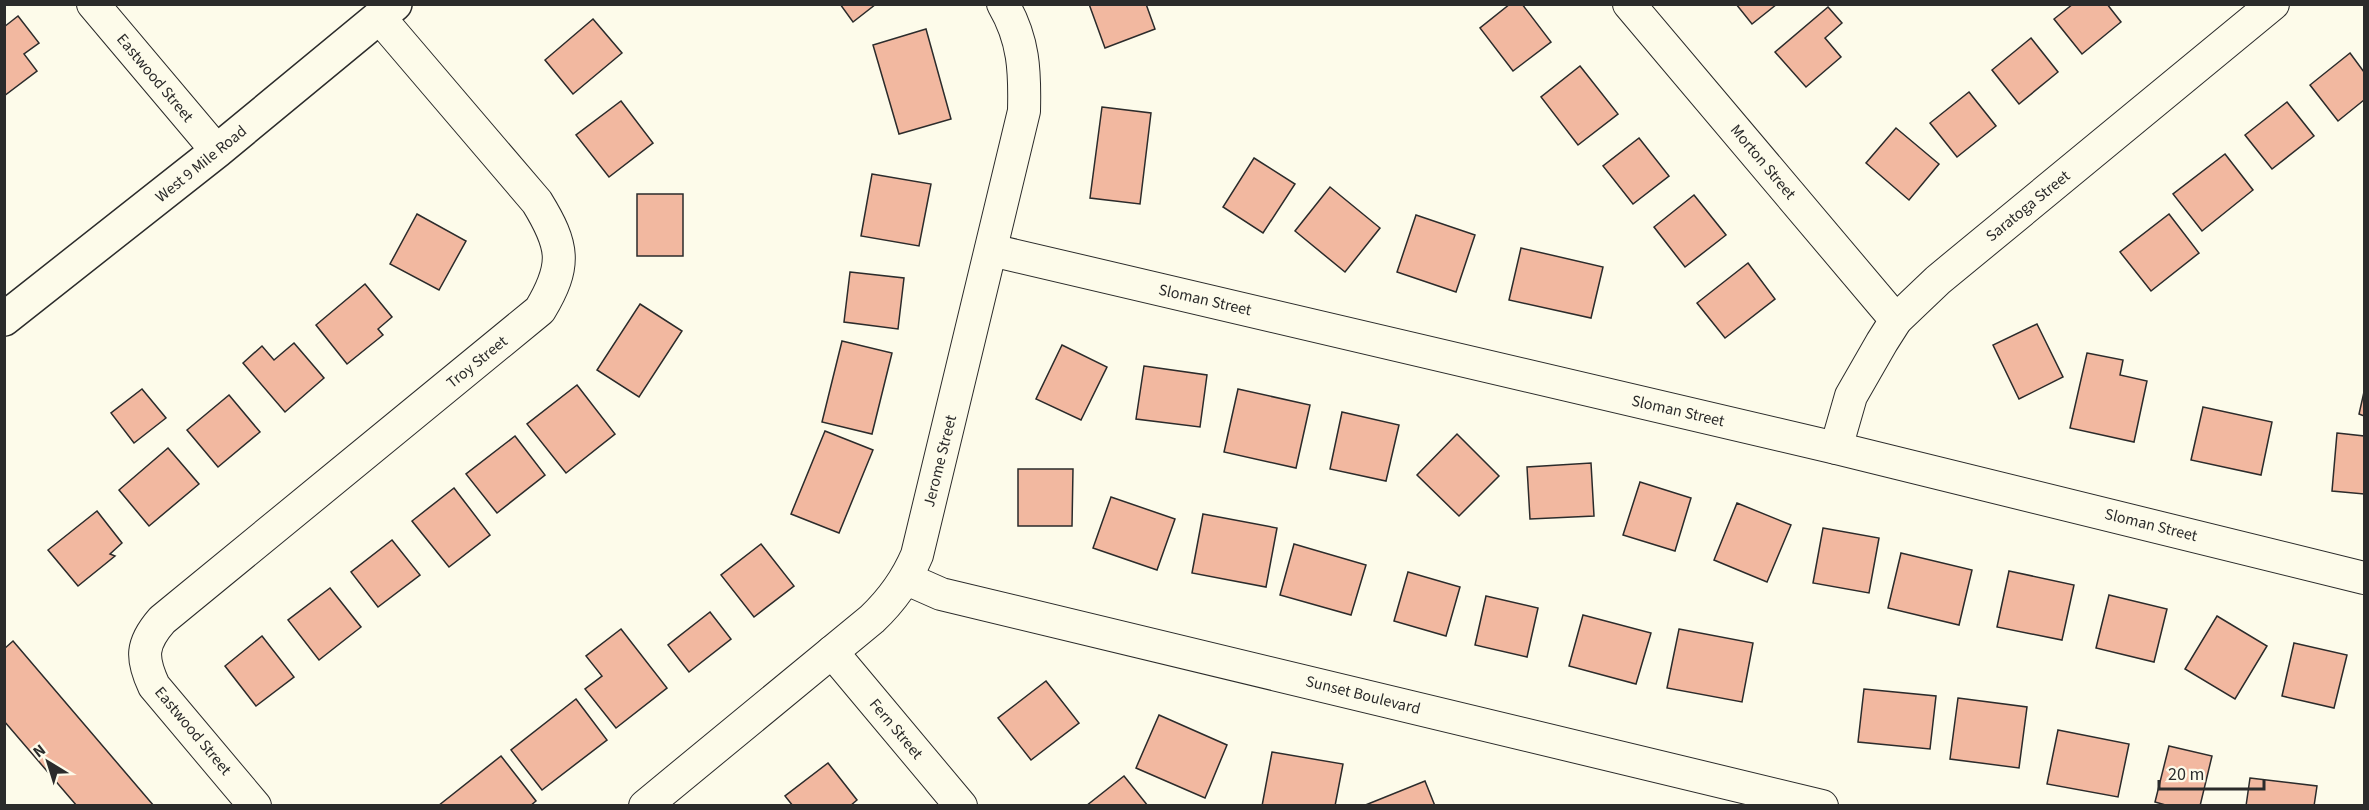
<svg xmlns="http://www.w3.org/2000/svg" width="2369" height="810" font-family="'Source Sans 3',sans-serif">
<rect width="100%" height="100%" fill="#fdfbea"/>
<!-- building -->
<g fill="#f2b8a0" stroke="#2b2b2b" stroke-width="1.5">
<path d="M 840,4 L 876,4 L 853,22 Z"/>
<path d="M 1089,4 L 1146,4 L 1155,29 L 1105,48 Z"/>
<path d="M 1510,4 L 1522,4 L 1551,42 L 1513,71 L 1480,28 Z"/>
<path d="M 1736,4 L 1777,4 L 1752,24 Z"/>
<path d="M 2073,4 L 2107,4 L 2121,22 L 2082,54 L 2054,19 Z"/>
<path d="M 1828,7 L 1842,23 L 1825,38 L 1841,57 L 1806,87 L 1775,52 Z"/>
<path d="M 18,16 L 39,43 L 24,54 L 37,71 L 4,96 L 4,27 Z"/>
<path d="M 593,19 L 622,53 L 573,94 L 545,60 Z"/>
<path d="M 926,29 L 951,119 L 899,134 L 873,45 Z"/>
<path d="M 2031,38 L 2058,72 L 2019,104 L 1992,70 Z"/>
<path d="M 2350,53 L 2364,72 L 2364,100 L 2338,121 L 2310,85 Z"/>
<path d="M 1580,66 L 1618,114 L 1578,145 L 1541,97 Z"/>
<path d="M 1969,92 L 1996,126 L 1957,157 L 1930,123 Z"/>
<path d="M 621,101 L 653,143 L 609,177 L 576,135 Z"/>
<path d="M 2287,102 L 2314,136 L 2272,169 L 2245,135 Z"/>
<path d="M 1102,107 L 1151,113 L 1140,204 L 1090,198 Z"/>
<path d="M 1896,128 L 1939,164 L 1909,200 L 1866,163 Z"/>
<path d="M 1639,138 L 1669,176 L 1633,204 L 1603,166 Z"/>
<path d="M 2225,154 L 2253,190 L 2202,231 L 2173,194 Z"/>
<path d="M 1254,158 L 1295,184 L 1263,233 L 1223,207 Z"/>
<path d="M 872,174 L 931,184 L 919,246 L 861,236 Z"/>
<path d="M 1330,187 L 1380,228 L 1345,272 L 1295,231 Z"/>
<rect x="637" y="194" width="46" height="62"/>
<path d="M 1694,195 L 1726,235 L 1685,267 L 1654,227 Z"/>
<path d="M 417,214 L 466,241 L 439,290 L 390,264 Z"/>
<path d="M 2169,214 L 2199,253 L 2151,291 L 2120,252 Z"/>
<path d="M 1416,215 L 1475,235 L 1456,292 L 1397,272 Z"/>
<path d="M 1521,248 L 1603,267 L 1591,318 L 1509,300 Z"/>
<path d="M 1748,263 L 1775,299 L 1725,338 L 1697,303 Z"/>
<path d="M 850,272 L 904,278 L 898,329 L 844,322 Z"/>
<path d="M 365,284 L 392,317 L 378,329 L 383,335 L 347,364 L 316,325 Z"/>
<path d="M 640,304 L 682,331 L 639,397 L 597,370 Z"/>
<path d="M 2037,324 L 2063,377 L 2019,399 L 1993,345 Z"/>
<path d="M 842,341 L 892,353 L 872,434 L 822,422 Z"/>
<path d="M 294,343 L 324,378 L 285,412 L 243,363 L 262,346 L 274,360 Z"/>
<path d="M 1062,345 L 1107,367 L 1081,420 L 1036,399 Z"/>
<path d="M 2087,353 L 2123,360 L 2120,375 L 2147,381 L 2134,442 L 2070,428 Z"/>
<path d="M 1144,366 L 1207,375 L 1200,427 L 1136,419 Z"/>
<path d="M 577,385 L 615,434 L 566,473 L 527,424 Z"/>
<path d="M 142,389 L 166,418 L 134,443 L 111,413 Z"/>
<path d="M 1238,389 L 1310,405 L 1296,468 L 1224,452 Z"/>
<path d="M 2364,392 L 2364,416 L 2359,414 Z"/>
<path d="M 229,395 L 260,432 L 218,467 L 187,430 Z"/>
<path d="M 2203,407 L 2272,422 L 2261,475 L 2191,460 Z"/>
<path d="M 1342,412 L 1399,425 L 1386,481 L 1330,469 Z"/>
<path d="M 825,431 L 873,450 L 839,533 L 791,514 Z"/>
<path d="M 2337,433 L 2364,436 L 2364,494 L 2332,491 Z"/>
<path d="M 1457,434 L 1499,476 L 1459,516 L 1417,475 Z"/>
<path d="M 515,436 L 545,475 L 497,513 L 466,474 Z"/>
<path d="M 168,448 L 199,484 L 149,526 L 119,490 Z"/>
<path d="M 1591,463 L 1594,516 L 1530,519 L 1527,467 Z"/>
<path d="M 1018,469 L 1073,469 L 1072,526 L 1018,526 Z"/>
<path d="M 1640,482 L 1691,498 L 1675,551 L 1623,535 Z"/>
<path d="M 454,488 L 490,535 L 449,567 L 412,521 Z"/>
<path d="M 1111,497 L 1175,519 L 1157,570 L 1093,548 Z"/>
<path d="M 1737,503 L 1791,525 L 1767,582 L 1714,560 Z"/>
<path d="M 97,511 L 122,543 L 110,554 L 115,556 L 78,586 L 48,550 Z"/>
<path d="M 1203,514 L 1277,528 L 1266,587 L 1192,573 Z"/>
<path d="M 1823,528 L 1879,538 L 1869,593 L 1813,583 Z"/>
<path d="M 392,540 L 420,575 L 378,607 L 351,572 Z"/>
<path d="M 761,544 L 794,586 L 754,617 L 721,575 Z"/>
<path d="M 1294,544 L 1366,565 L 1351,615 L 1280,595 Z"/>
<path d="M 1901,553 L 1972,570 L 1959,625 L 1888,608 Z"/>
<path d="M 2009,571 L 2074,585 L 2062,640 L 1997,627 Z"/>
<path d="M 1408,572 L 1460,587 L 1446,636 L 1394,621 Z"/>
<path d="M 330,588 L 361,627 L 319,660 L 288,620 Z"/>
<path d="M 2109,595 L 2167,609 L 2154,662 L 2096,648 Z"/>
<path d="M 1486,596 L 1538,608 L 1527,657 L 1475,645 Z"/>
<path d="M 710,612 L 731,639 L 689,672 L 668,645 Z"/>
<path d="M 1583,615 L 1651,633 L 1636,684 L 1569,666 Z"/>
<path d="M 2217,616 L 2267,646 L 2235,699 L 2185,669 Z"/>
<path d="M 621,629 L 667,688 L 616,728 L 585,689 L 602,676 L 586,656 Z"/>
<path d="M 1679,629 L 1753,643 L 1742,702 L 1667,688 Z"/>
<path d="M 262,636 L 294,677 L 256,706 L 225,666 Z"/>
<path d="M 13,641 L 154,806 L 77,806 L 4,721 L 4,649 Z"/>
<path d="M 2294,643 L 2347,655 L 2334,708 L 2282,696 Z"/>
<path d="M 1046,681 L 1079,723 L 1031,760 L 998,718 Z"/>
<path d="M 1864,689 L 1936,696 L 1930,749 L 1858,742 Z"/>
<path d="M 1958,698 L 2027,707 L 2019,768 L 1950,759 Z"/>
<path d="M 576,699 L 607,740 L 542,790 L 511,750 Z"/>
<path d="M 1159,715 L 1227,745 L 1205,798 L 1136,768 Z"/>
<path d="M 2058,730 L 2129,744 L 2118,797 L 2047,784 Z"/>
<path d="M 2169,746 L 2212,756 L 2200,806 L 2169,806 L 2155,802 Z"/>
<path d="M 1272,752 L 1343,764 L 1335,806 L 1262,806 Z"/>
<path d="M 501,756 L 536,801 L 530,806 L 438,806 Z"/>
<path d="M 828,763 L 857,800 L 850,806 L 793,806 L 785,796 Z"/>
<path d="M 1124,776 L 1148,806 L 1086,806 Z"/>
<path d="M 2250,778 L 2317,786 L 2314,806 L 2246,806 Z"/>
<path d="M 1425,781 L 1435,806 L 1363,806 Z"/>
</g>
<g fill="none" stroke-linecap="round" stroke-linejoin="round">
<!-- street casing -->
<g stroke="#2b2b2b" stroke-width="34">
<g id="street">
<path d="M 93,4 L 217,151"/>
<path d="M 1629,4 L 1896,320"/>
<path d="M 991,250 L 1836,448 L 2364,578"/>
<path d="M 1836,448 L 1851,396 L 1882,342 L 1896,320 L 1938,280 L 2273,4"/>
<path d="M 907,579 L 941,594 L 1822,806"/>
<path d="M 832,652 L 961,806"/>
<path d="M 255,806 L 154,686 C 141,658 141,644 162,620 L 540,310 C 567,265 564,246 537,202 L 379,17"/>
<path d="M 645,806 L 872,619 C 892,600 906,581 917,555 L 1024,111 C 1025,71 1024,40 1003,4"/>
</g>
</g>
<!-- secondary casing -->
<g stroke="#2b2b2b" stroke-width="36">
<path id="secondary" d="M 4,319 L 217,151 L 395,4"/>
</g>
<!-- street -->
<use href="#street" stroke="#fdfbea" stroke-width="32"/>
<!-- secondary -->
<use href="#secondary" stroke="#fdfbea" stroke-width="33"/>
</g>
<g text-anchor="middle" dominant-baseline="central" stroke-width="4.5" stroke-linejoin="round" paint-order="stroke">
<!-- street labels -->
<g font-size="16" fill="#2b2b2b" stroke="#fdfbea">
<text transform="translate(155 78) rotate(50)">Eastwood Street</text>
<text transform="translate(1763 162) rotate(50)">Morton Street</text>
<text transform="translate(201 164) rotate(-39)">West 9 Mile Road</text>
<text transform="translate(2028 206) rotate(-39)">Saratoga Street</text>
<text transform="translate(1205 300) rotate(13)">Sloman Street</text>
<text transform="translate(477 362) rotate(-39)">Troy Street</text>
<text transform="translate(1678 411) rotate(13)">Sloman Street</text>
<text transform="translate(940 461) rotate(-76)">Jerome Street</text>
<text transform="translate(2151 525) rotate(14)">Sloman Street</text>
<text transform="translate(1363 695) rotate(14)">Sunset Boulevard</text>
<text transform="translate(896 729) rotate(50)">Fern Street</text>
<text transform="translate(193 731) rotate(50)">Eastwood Street</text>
</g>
</g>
<!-- border -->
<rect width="2369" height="810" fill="none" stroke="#2b2b2b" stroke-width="12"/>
<!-- north arrow -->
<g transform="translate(48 762) rotate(322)" stroke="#fdfbea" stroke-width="4.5" paint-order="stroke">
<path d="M0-4.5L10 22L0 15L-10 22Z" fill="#2b2b2b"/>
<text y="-9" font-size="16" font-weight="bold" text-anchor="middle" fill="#2b2b2b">N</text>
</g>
<!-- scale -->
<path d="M2159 780v9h105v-9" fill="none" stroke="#2b2b2b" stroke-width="3"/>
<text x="2168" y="780" font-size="18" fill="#2b2b2b" stroke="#fdfbea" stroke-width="4.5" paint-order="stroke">20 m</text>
</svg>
